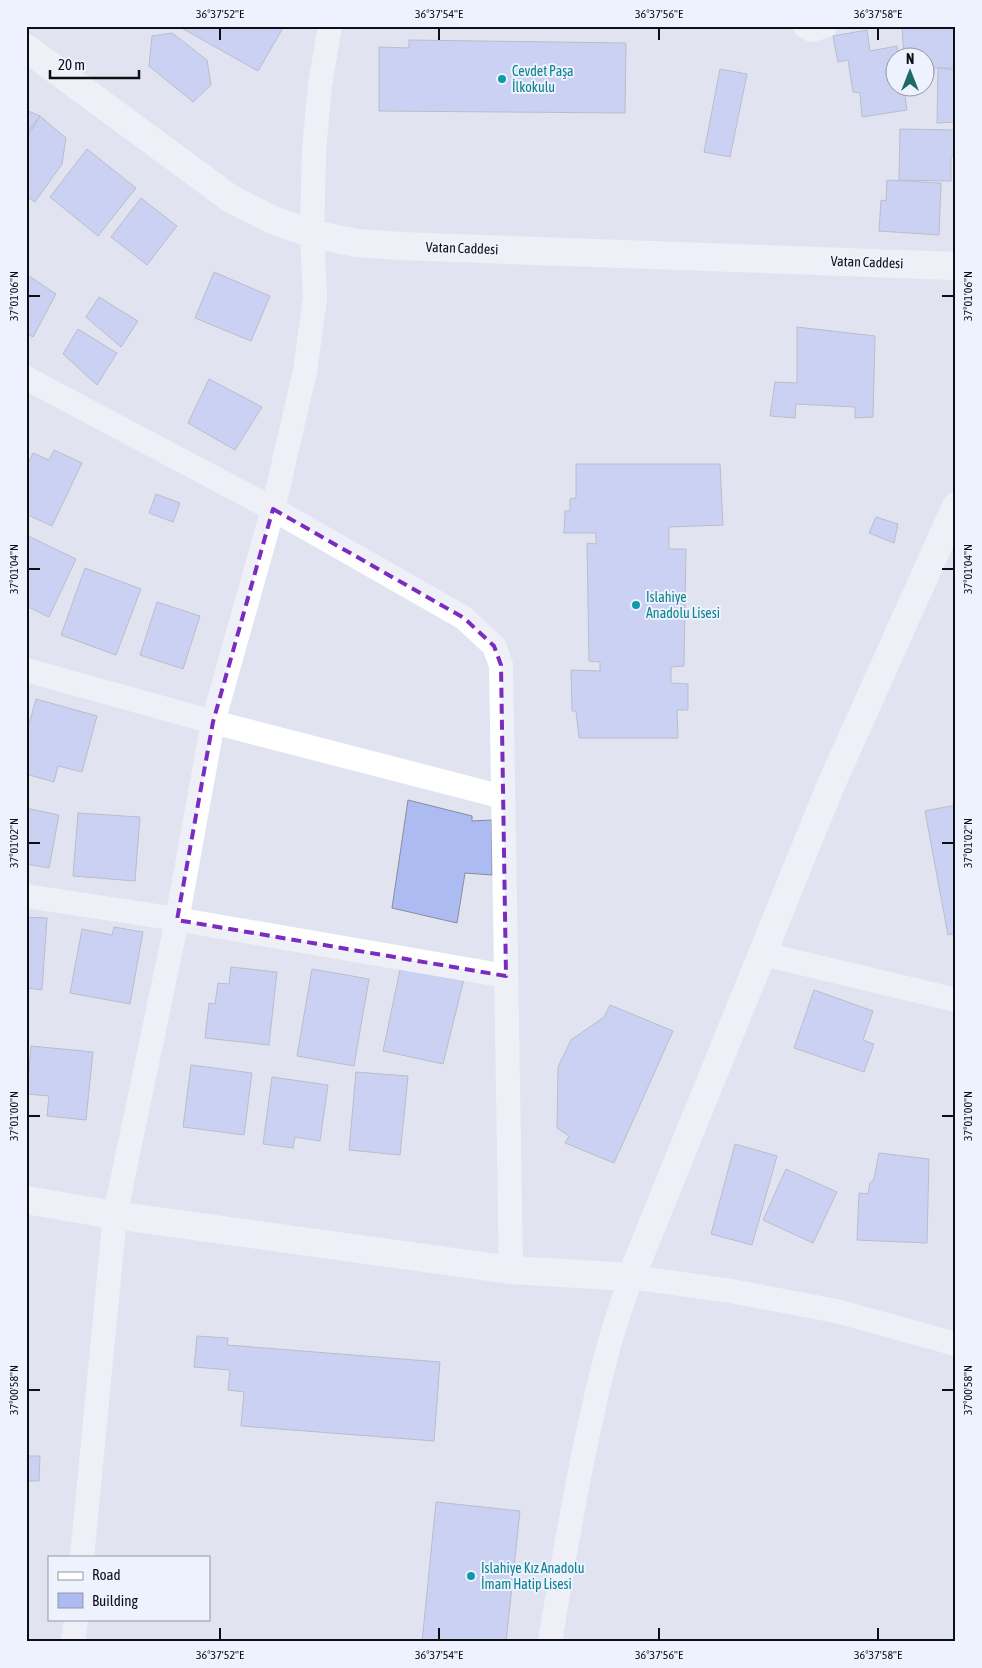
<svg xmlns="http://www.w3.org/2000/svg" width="982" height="1668" font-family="'Asap Condensed',sans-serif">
<rect width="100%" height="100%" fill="#e1e4f0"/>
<!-- building -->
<g fill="#adbbf3" stroke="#8a8d98">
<path d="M 178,26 L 284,26 L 258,71 Z"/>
<path d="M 902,26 L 956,26 L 956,68 L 934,68 L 934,75 L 924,75 L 924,58 L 904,58 Z"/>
<path d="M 867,30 L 870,51 L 897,46 L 899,58 L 894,58 L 894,88 L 904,88 L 907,110 L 862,117 L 860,93 L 853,92 L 848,60 L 838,62 L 833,36 Z"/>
<path d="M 172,33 L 207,60 L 211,85 L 193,102 L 149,66 L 152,36 Z"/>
<path d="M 409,40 L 626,43 L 625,113 L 379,111 L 379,47 L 409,48 Z"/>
<path d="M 938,68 L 956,70 L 956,122 L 937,123 Z"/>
<path d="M 720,69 L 747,74 L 730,157 L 704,152 Z"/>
<path d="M 26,110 L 40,116 L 26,135 Z"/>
<path d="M 40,116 L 66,138 L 62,164 L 35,202 L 26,196 L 26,139 Z"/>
<path d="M 900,129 L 956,130 L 956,156 L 951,156 L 951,181 L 899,180 Z"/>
<path d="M 87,149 L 136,188 L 98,236 L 50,197 Z"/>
<path d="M 887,180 L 941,183 L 939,235 L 879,231 L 881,200 L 886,201 Z"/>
<path d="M 141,198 L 177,226 L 147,265 L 111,237 Z"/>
<path d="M 214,272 L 270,296 L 251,341 L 195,318 Z"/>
<path d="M 26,274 L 56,294 L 33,337 L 26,333 Z"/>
<path d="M 99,297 L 138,321 L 121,347 L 86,317 Z"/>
<path d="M 797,327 L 875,336 L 873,417 L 855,418 L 855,407 L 796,404 L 795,418 L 770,416 L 775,382 L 797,383 Z"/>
<path d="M 78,329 L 117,353 L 97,385 L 63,354 Z"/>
<path d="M 209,379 L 262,407 L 235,450 L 188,423 Z"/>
<path d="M 54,450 L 82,463 L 52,526 L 26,514 L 26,468 L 33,453 L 49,460 Z"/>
<path d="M 576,464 L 720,464 L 723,525 L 669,527 L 669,549 L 686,549 L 684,666 L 671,667 L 671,683 L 688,684 L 688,710 L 677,710 L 678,738 L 579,738 L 576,711 L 572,711 L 571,670 L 600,671 L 600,662 L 589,661 L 587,543 L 596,544 L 596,533 L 564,533 L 565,511 L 570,511 L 570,499 L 576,498 Z"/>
<path d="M 156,494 L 180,503 L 173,522 L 149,513 Z"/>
<path d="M 876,517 L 898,524 L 894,543 L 869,533 Z"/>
<path d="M 26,535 L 76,559 L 49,617 L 26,606 Z"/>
<path d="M 85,568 L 141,589 L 116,655 L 61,635 Z"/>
<path d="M 157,602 L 200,616 L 183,669 L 140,655 Z"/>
<path d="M 36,699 L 97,716 L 82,772 L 58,766 L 54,782 L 26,774 L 26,735 Z"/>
<path d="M 408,800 L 472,816 L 472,821 L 492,820 L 492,875 L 465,873 L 457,923 L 392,908 Z"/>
<path d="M 956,805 L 956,933 L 948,935 L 925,811 Z"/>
<path d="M 26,808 L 59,815 L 49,868 L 26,864 Z"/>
<path d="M 78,813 L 140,817 L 135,881 L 73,876 Z"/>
<path d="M 26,917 L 47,918 L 42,990 L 26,988 Z"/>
<path d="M 114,927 L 143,932 L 130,1004 L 70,993 L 82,929 L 112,935 Z"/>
<path d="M 401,965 L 464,979 L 443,1064 L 383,1051 Z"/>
<path d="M 231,967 L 277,972 L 269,1045 L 205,1038 L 209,1003 L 215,1004 L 218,983 L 229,984 Z"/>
<path d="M 312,969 L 369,979 L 354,1066 L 297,1056 Z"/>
<path d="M 814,990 L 873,1011 L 863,1040 L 874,1044 L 864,1072 L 794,1048 Z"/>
<path d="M 610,1005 L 673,1031 L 614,1163 L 565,1143 L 569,1136 L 557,1128 L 558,1067 L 571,1040 L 604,1017 Z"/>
<path d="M 31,1046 L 93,1052 L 86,1120 L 47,1116 L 49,1096 L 27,1094 Z"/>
<path d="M 191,1065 L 252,1073 L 244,1135 L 183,1127 Z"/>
<path d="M 356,1072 L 408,1076 L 400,1155 L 349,1150 Z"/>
<path d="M 272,1077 L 328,1085 L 320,1141 L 295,1137 L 293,1148 L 263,1144 Z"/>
<path d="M 735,1144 L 777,1156 L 752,1245 L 711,1234 Z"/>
<path d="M 879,1153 L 929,1159 L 927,1243 L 857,1240 L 859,1193 L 868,1194 L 870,1183 L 874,1179 Z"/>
<path d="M 786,1169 L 837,1192 L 813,1243 L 763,1220 Z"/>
<path d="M 197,1336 L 228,1338 L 227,1345 L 440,1362 L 434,1441 L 241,1426 L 244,1392 L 228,1390 L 230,1370 L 194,1367 Z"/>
<path d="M 26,1456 L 40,1456 L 39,1481 L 26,1481 Z"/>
<path d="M 436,1502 L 520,1511 L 506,1642 L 422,1642 Z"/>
</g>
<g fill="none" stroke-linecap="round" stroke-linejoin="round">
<!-- street -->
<g stroke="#fff" stroke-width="24">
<path d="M 805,26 L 812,30 L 825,26"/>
<path d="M 26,378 L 273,509 L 464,618 L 494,646 L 501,665 L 511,1270"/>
<path d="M 26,670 L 213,722 L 503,797"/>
<path d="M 26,896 L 164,917 L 506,976"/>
<path d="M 763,954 L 956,1000"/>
<path d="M 82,1557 L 115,1215 L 177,920 L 213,722 L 273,509 L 305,371 L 315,298 L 312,234 L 314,150 L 320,85 L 330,26"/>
<path d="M 73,1642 L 76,1619"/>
<path d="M 550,1642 C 566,1545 582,1448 607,1353 C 613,1328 623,1302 631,1277 L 731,1291 L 836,1311 L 956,1344"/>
</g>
<!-- secondary -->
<g stroke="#fff" stroke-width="28">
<path d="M 26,48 L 231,199 L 273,220 L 312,234 L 357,243 L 400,246 L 956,266"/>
<path d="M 26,1200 L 114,1215 L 511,1270 L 631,1277 L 830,787 L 956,506"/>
</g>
</g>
<!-- marked area -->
<path d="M0 0H982V1668H0ZM 273,509 L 464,618 L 494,646 L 501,665 L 506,976 L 177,920 L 213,722 Z" fill="#e1e4f0" fill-opacity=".55" fill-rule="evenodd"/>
<path fill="none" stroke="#7b2cbf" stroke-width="4" stroke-dasharray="10 6" stroke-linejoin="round" d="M 273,509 L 464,618 L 494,646 L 501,665 L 506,976 L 177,920 L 213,722 Z"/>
<!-- ticks -->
<path fill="none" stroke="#0e0f13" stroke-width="2" d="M 220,28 L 220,40M 439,28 L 439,40M 659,28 L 659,40M 878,28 L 878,40M 28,296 L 40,296M 942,296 L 954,296M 28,569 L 40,569M 942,569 L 954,569M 28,843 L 40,843M 942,843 L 954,843M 28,1116 L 40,1116M 942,1116 L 954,1116M 28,1390 L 40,1390M 942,1390 L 954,1390M 220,1628 L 220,1640M 439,1628 L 439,1640M 659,1628 L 659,1640M 878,1628 L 878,1640"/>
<!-- markers -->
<g fill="#0f9aa8" stroke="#eef2fe" stroke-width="2">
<circle cx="502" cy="79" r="5"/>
<circle cx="636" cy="605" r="5"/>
<circle cx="471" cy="1576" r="5"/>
</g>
<g text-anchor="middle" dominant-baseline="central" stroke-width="4" stroke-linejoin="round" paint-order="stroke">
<!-- culture labels -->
<g font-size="14" fill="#0d838f" stroke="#eef2fe" text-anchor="start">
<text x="512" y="71">Cevdet Paşa<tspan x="512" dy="16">İlkokulu</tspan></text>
<text x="646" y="597">Islahiye<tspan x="646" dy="16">Anadolu Lisesi</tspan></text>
<text x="481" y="1568">Islahiye Kız Anadolu<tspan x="481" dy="16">İmam Hatip Lisesi</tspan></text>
</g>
<!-- street labels -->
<g font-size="14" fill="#0e0f13" stroke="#eef2fe">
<text transform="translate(462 248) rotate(2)">Vatan Caddesi</text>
<text transform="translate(867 262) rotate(2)">Vatan Caddesi</text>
</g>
</g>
<!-- border -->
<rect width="982" height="1668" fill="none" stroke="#eef2fe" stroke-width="55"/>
<!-- legend -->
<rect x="48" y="1556" width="162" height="65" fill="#eef2fe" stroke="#9497a0"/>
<rect x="58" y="1572" width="25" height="8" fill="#ffffff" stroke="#9497a0"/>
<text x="92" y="1580" font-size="15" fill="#0e0f13">Road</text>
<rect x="58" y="1593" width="25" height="15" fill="#adbbf3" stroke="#9497a0"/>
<text x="92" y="1606" font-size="15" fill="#0e0f13">Building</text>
<!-- north arrow -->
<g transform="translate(910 72)"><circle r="24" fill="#eef2fe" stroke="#9497a0"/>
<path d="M0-4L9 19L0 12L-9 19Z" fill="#1e6a68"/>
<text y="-8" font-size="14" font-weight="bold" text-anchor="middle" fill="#0e0f13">N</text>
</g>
<!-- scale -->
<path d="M50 70v8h89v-8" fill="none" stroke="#0e0f13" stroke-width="2.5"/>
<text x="58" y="70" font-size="15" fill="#0e0f13" stroke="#eef2fe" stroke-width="4" paint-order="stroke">20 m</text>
<rect x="28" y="28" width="926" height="1612" fill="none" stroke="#0e0f13" stroke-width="2"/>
<g font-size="12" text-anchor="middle" fill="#0e0f13">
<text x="220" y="18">36°37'52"E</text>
<text x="439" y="18">36°37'54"E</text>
<text x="659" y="18">36°37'56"E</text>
<text x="878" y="18">36°37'58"E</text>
<text transform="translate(14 296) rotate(-90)" y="4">37°01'06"N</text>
<text transform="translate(968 296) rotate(-90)" y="4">37°01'06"N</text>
<text transform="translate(14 569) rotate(-90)" y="4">37°01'04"N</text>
<text transform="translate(968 569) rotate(-90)" y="4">37°01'04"N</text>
<text transform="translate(14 843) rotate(-90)" y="4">37°01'02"N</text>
<text transform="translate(968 843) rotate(-90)" y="4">37°01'02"N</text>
<text transform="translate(14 1116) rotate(-90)" y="4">37°01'00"N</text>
<text transform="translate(968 1116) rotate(-90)" y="4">37°01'00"N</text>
<text transform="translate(14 1390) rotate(-90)" y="4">37°00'58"N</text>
<text transform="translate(968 1390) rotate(-90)" y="4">37°00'58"N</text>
<text x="220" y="1659">36°37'52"E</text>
<text x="439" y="1659">36°37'54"E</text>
<text x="659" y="1659">36°37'56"E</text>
<text x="878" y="1659">36°37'58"E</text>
</g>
</svg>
